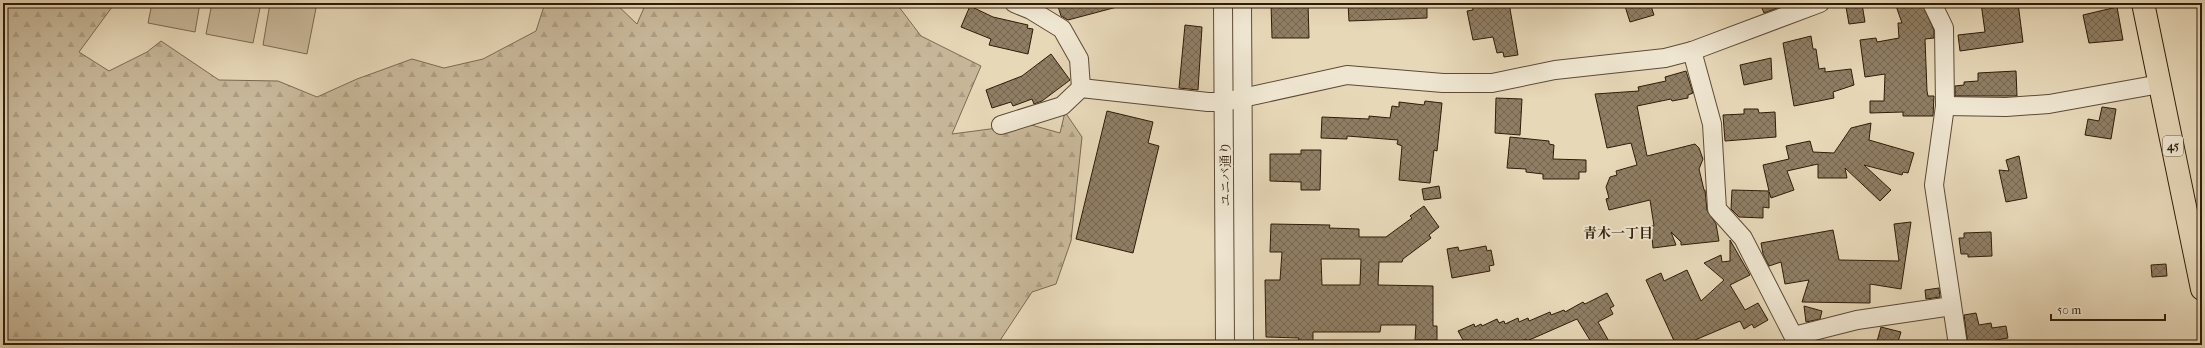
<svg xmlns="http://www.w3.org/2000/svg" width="2205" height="348" font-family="'IM FELL French Canon','Noto Serif JP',serif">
<defs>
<pattern id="forest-firs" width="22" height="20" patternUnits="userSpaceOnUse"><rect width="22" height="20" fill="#c8b89a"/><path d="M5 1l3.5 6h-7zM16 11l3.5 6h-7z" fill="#ac9e83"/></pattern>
<pattern id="building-cross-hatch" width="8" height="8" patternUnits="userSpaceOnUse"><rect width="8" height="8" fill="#8f7e64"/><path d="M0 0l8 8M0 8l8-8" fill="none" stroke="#756651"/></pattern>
</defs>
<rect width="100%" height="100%" fill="#e7d8b8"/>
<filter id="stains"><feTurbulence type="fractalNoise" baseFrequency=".005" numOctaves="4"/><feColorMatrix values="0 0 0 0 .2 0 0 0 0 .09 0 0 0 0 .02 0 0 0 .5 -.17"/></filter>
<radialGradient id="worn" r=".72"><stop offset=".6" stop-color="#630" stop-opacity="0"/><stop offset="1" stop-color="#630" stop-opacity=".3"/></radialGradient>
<!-- forest -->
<path fill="url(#forest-firs)" stroke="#7c6a52" d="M 3,3 L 115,3 L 79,52 L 109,71 L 147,52 L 161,41 L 219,80 L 278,81 L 317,97 L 357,79 L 412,59 L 444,68 L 483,59 L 536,31 L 545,3 L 615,3 L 637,24 L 646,3 L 896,3 L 921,36 L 981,66 L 952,134 L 1028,124 L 1060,133 L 1065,112 L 1082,137 L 1071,241 L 1056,284 L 1032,292 L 997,345 L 3,345 Z"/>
<!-- pitch -->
<g fill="#c8b89a" stroke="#7c6a52">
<path d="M 152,3 L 200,3 L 195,32 L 148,23 Z"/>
<path d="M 212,3 L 261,3 L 253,43 L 206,34 Z"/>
<path d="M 270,3 L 317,3 L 307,54 L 263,45 Z"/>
</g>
<!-- building -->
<g fill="url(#building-cross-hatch)" stroke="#2f1c09" fill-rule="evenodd">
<path d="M 1057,3 L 1117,3 L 1117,7 L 1068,20 L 1061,16 Z"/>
<path d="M 1271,3 L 1308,3 L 1309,38 L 1272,38 Z"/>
<path d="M 1348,3 L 1427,3 L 1427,18 L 1349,21 Z"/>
<path d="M 1472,3 L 1509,3 L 1518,55 L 1504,57 L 1503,52 L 1497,53 L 1493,37 L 1473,40 L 1467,11 L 1473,10 Z"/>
<path d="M 1624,3 L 1650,3 L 1654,15 L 1630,22 Z"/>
<path d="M 1760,3 L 1790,3 L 1764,13 Z"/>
<path d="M 1895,3 L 1922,3 L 1934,30 L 1934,38 L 1925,39 L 1927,91 L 1928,96 L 1934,96 L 1933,116 L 1903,116 L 1903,112 L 1870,113 L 1870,101 L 1884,101 L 1885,74 L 1865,77 L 1860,40 L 1876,38 L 1877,42 L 1899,38 L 1898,23 L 1902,23 Z"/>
<path d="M 1981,3 L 2018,3 L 2023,42 L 1960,51 L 1958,35 L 1985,32 Z"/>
<path d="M 1862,4 L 1865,22 L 1849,24 L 1846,7 Z"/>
<path d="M 970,6 L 993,17 L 1028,25 L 1027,28 L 1033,29 L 1028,54 L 989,45 L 991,39 L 961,27 Z"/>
<path d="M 2117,7 L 2123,40 L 2089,43 L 2083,15 Z"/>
<path d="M 1185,25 L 1202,27 L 1198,90 L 1179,88 Z"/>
<path d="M 1811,36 L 1813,49 L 1816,49 L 1819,69 L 1825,68 L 1825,72 L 1851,69 L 1854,85 L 1833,92 L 1834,98 L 1794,106 L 1783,43 Z"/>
<path d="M 1051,54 L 1070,80 L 1042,101 L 1034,104 L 1032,99 L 1013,106 L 1011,102 L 992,108 L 986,90 L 1022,76 Z"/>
<path d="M 1771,58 L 1772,79 L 1744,85 L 1740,65 Z"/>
<path d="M 1686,71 L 1693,93 L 1688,95 L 1688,98 L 1672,101 L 1671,99 L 1637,106 L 1647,156 L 1695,144 L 1699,148 L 1703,159 L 1699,169 L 1704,190 L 1705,190 L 1707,210 L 1716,224 L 1719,241 L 1681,245 L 1681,242 L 1671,232 L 1676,245 L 1653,248 L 1651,226 L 1654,226 L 1650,200 L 1609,210 L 1606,199 L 1609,198 L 1606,187 L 1610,177 L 1617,175 L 1616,171 L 1637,165 L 1631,143 L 1607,148 L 1595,94 L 1639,91 L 1638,87 L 1666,81 L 1665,77 Z"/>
<path d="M 2016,71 L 2017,96 L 1955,96 L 1955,86 L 1964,85 L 1964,82 L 1978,81 L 1978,73 Z"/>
<path d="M 1496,98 L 1522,99 L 1520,135 L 1495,133 Z"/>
<path d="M 1425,101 L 1442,103 L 1437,151 L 1434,150 L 1430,183 L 1399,180 L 1402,146 L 1397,144 L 1398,140 L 1347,136 L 1347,139 L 1321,138 L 1322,117 L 1369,119 L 1369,116 L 1390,118 L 1392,106 L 1399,107 L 1399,102 L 1424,105 Z"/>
<path d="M 2102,107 L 2116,109 L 2111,139 L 2085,135 L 2088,119 L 2099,121 Z"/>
<path d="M 1744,109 L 1758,109 L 1759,113 L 1775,112 L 1776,137 L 1725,141 L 1723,115 L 1744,114 Z"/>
<path d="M 1107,111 L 1153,122 L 1148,143 L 1159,146 L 1133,253 L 1076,239 Z"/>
<path d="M 1871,123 L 1869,140 L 1914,153 L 1908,173 L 1903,172 L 1902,175 L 1864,165 L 1891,190 L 1880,201 L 1845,168 L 1847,178 L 1818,178 L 1818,164 L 1787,171 L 1794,190 L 1771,198 L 1769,192 L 1769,208 L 1763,207 L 1763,218 L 1739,217 L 1731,209 L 1732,190 L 1769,191 L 1763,165 L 1789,159 L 1786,146 L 1810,141 L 1813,152 L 1834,153 L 1851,128 Z"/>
<path d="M 1510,137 L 1549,141 L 1549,144 L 1554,145 L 1553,159 L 1586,160 L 1586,172 L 1579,172 L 1579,179 L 1543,179 L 1543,174 L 1526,172 L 1526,169 L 1507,168 Z"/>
<path d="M 1301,150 L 1321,150 L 1320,190 L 1301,190 L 1301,182 L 1270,181 L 1270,154 L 1301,154 Z"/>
<path d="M 2019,156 L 2027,198 L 2006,202 L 1999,170 L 2009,171 L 2006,160 Z"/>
<path d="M 1439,186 L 1441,198 L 1424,200 L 1422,189 Z"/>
<path d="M 1424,206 L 1439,227 L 1429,235 L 1431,238 L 1403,259 L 1402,262 L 1379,262 L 1378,285 L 1433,286 L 1433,326 L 1437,326 L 1437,340 L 1415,340 L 1416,325 L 1381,325 L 1380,332 L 1313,332 L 1313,342 L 1298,342 L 1299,338 L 1266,337 L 1265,280 L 1280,280 L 1282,252 L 1270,252 L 1271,224 L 1330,225 L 1329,228 L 1359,229 L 1359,237 L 1386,237 L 1412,218 L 1410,216 ZM 1321,259 L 1361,259 L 1360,285 L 1322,285 Z"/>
<path d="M 1911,222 L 1901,289 L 1870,284 L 1870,303 L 1802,302 L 1809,280 L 1785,284 L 1781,262 L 1769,266 L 1763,254 L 1761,243 L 1833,230 L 1839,260 L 1899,261 L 1894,224 Z"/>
<path d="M 1991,232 L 1992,256 L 1968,257 L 1968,254 L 1961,254 L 1959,238 L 1964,238 L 1964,233 Z"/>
<path d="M 1730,240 L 1750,275 L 1730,285 L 1745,310 L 1758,303 L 1768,320 L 1754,328 L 1752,324 L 1744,329 L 1740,321 L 1695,340 L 1698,345 L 1676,345 L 1646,280 L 1661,273 L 1664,281 L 1687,270 L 1701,301 L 1724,280 L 1704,263 L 1721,255 L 1722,262 L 1730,261 Z"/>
<path d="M 1486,246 L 1487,251 L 1491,250 L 1494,265 L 1489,266 L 1490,271 L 1452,278 L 1447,249 L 1458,247 L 1459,251 Z"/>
<path d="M 2166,264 L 2167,276 L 2152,277 L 2151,265 Z"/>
<path d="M 1939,288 L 1940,297 L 1926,299 L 1925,290 Z"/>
<path d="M 1607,293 L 1614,306 L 1610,308 L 1613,314 L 1598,322 L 1611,345 L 1593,345 L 1577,319 L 1527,341 L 1526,339 L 1512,345 L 1472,345 L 1482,341 L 1463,340 L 1458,331 L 1474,324 L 1475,327 L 1481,324 L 1482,326 L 1497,319 L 1499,323 L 1504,321 L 1505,324 L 1518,318 L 1519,322 L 1528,318 L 1529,321 L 1550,312 L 1551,315 L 1564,310 L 1565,312 L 1583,302 L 1585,304 Z"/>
<path d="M 1804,306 L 1822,311 L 1820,319 L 1806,322 Z"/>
<path d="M 1976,313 L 1979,325 L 1991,323 L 1992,328 L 2006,326 L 2008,338 L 1968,345 L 1964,315 Z"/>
<path d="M 1881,327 L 1901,332 L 1897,345 L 1876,345 Z"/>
</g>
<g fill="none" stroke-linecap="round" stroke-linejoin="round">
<!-- minor casing -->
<g stroke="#5d4b35" stroke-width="20">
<g id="minor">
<path d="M 1014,3 L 1031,10 L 1062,29 L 1079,59 L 1081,88"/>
<path d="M 1223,3 L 1225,345"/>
<path d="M 1242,3 L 1244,345"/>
<path d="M 1932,3 L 1944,28 L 1945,106 L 1934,185 L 1958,345"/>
<path d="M 1692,51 L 1712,124 L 1717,209 L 1743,238 L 1798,345"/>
<path d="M 1945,106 L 2006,107 L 2049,104 L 2160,84"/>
<path d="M 1001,125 L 1062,106 L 1081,88 L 1208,102 L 1224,102 L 1347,75 L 1443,83 L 1492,83 L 1555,70 L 1665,58 L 1692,51 L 1820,3"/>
<path d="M 1794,336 L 1857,320 L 1952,306"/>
</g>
</g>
<!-- major casing -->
<g stroke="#2f1c09" stroke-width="24">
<path id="major" d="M 2143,3 L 2202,289"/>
</g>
<!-- minor -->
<use href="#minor" stroke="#efe6d1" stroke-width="18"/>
<!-- major -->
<use href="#major" stroke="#e7d8b8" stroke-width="22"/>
</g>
<g text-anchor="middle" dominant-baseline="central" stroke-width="4" stroke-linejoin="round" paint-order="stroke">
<!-- shield labels -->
<rect fill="#efe6d1" stroke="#695945" stroke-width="1" x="2163" y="136" width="20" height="20" rx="3"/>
<g font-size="12" font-weight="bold" fill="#2f1c09">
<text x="2173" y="146">45</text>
</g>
<!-- street labels -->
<g font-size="13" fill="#2f1c09" stroke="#efe6d1">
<text transform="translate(1225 174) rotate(-90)">ユニバ通り</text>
</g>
<!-- neighbourhood labels -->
<g font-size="14" font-weight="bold" fill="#2f1c09" stroke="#efe6d1">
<text x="1618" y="233">青木一丁目</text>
</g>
</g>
<!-- margin -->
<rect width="2205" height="348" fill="none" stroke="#e7d8b8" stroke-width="16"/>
<rect x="4" y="4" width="2197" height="340" fill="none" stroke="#2f1c09" stroke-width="2"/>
<rect x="8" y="8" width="2189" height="332" fill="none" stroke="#2f1c09"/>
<!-- scale -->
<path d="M2051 314v6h114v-6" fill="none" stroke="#2f1c09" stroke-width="2"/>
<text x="2057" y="314" font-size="12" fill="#2f1c09" stroke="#efe6d1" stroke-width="3" paint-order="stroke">50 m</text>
<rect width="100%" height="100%" filter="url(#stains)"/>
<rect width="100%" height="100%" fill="url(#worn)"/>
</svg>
